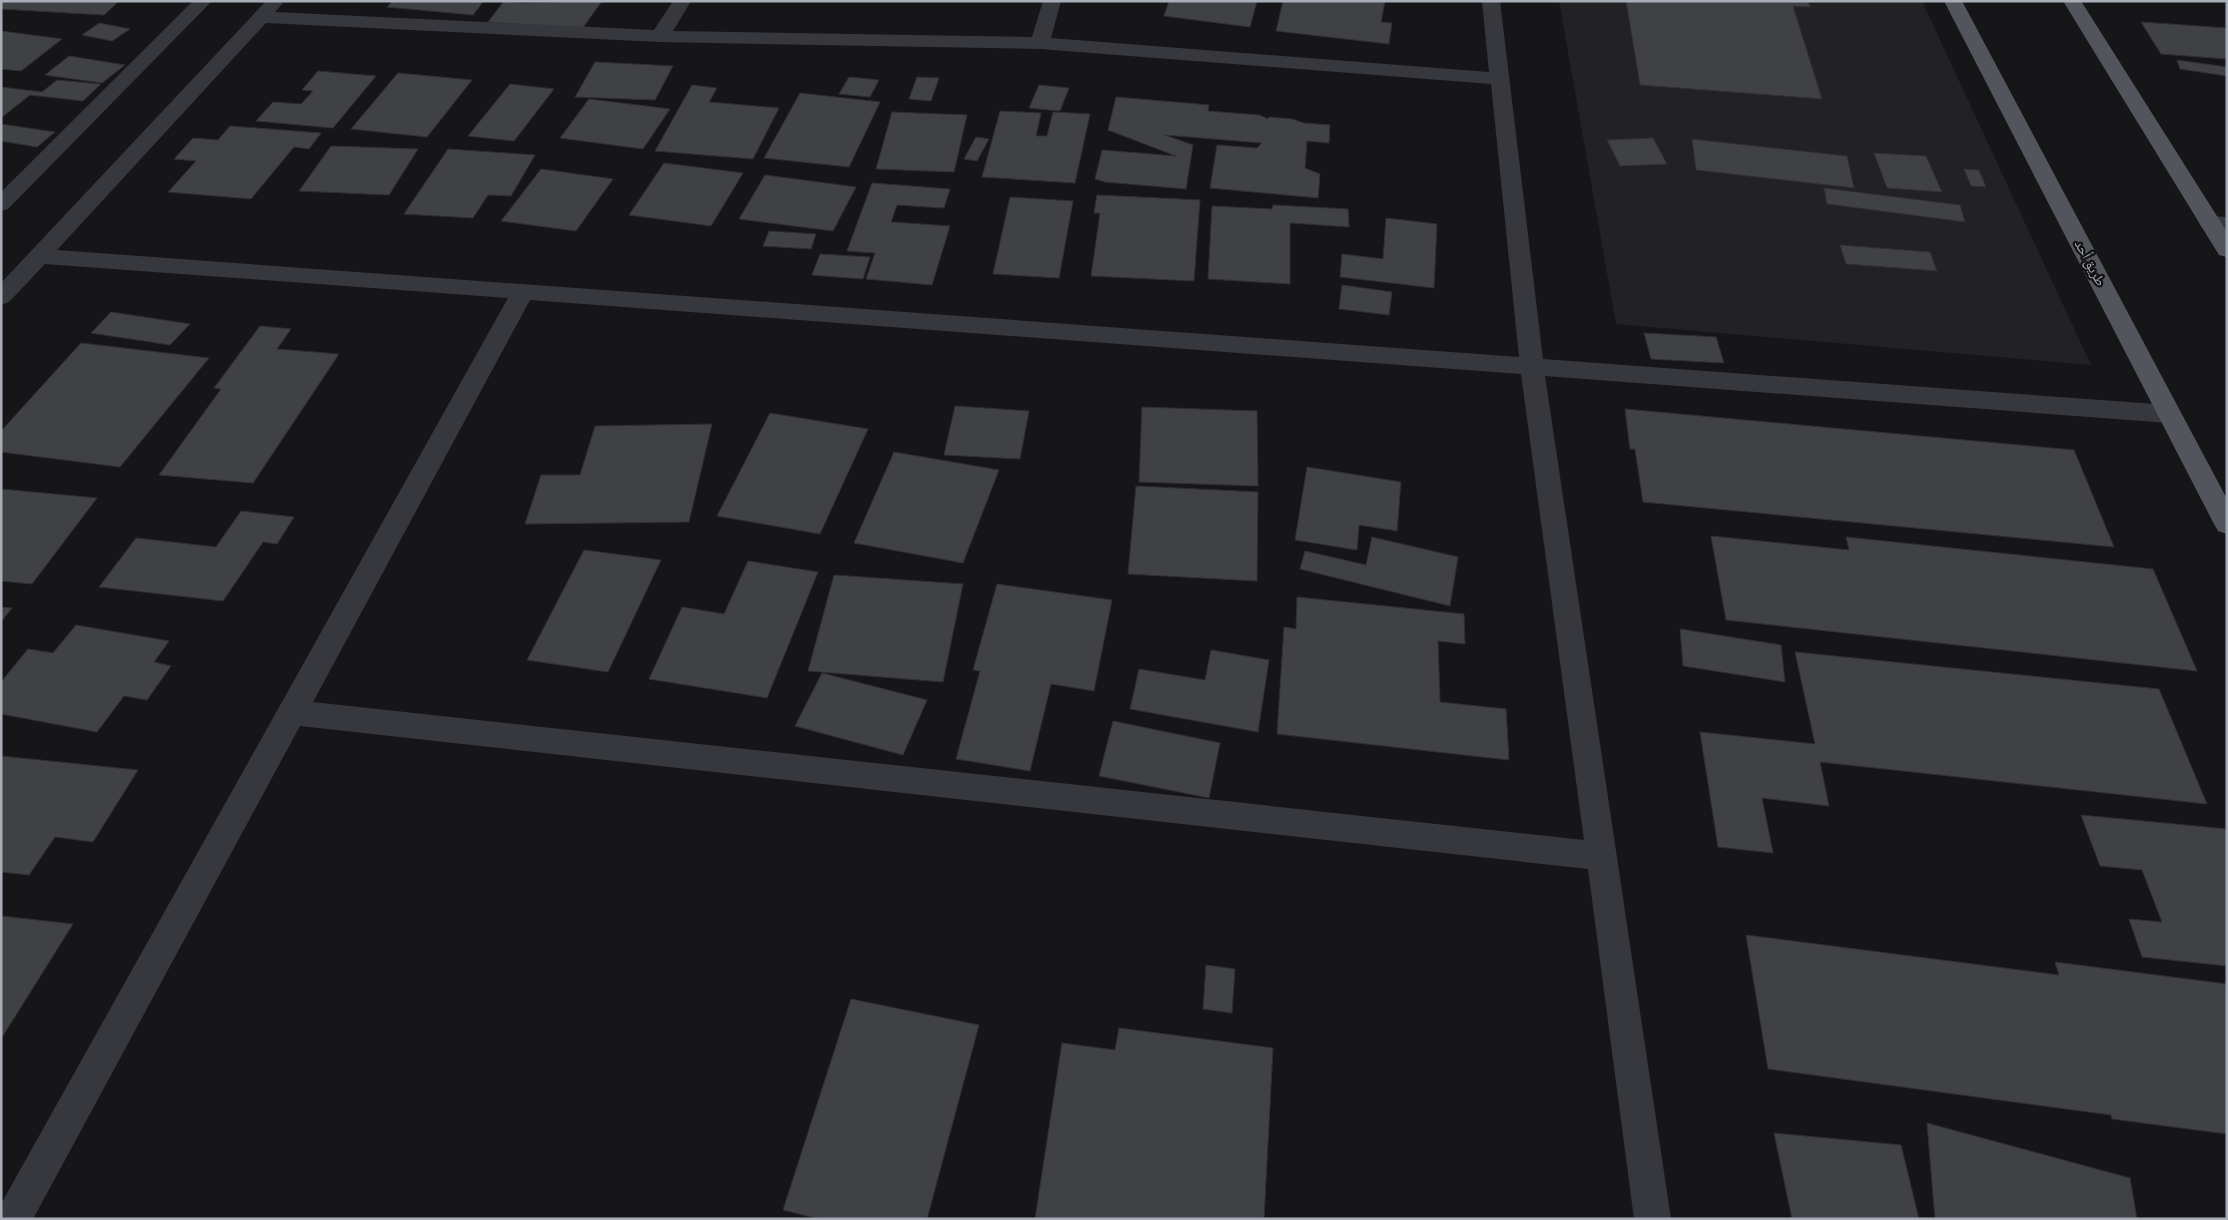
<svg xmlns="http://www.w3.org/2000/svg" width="2228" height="1220" font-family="'Sofia Sans Condensed','Noto Naskh Arabic',sans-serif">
<rect width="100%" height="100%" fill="#161618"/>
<!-- built -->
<path fill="#222225" d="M 1559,1 L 1922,1 L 2091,365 L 1616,324 Z"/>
<!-- building -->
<g fill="#404145" stroke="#303034">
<path d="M 1,1 L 119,1 L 104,15 L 1,9 Z"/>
<path d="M 393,1 L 476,1 L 483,2 L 473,15 L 387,7 Z"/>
<path d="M 504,1 L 523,3 L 602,1 L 582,29 L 488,22 Z"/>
<path d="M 1169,1 L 1257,1 L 1250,27 L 1164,16 Z"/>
<path d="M 1283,1 L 1385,1 L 1381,22 L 1392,23 L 1389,44 L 1276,31 Z"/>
<path d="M 1626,1 L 1808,1 L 1810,7 L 1793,6 L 1822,99 L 1640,85 Z"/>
<path d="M 2141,22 L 2227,28 L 2227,59 L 2161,54 Z"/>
<path d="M 99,23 L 130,29 L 112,41 L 82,35 Z"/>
<path d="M 1,31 L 62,39 L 21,71 L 1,69 Z"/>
<path d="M 69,56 L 125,65 L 102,83 L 45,75 Z"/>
<path d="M 2177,60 L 2227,67 L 2227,76 L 2180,69 Z"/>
<path d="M 595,62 L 673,66 L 655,100 L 575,97 Z"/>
<path d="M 318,71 L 376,76 L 333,128 L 256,121 L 273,102 L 301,104 L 313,91 L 302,90 Z"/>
<path d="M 398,73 L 472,80 L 427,137 L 351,129 Z"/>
<path d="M 849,77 L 879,80 L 870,97 L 839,94 Z"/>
<path d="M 917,77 L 939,78 L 931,101 L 909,99 Z"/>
<path d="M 57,80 L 101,84 L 83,101 L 30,95 L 1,118 L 1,87 L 42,92 Z"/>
<path d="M 510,84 L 554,89 L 514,141 L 468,136 Z"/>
<path d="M 692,85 L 717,88 L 709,102 L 779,108 L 753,159 L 655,151 Z"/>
<path d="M 1039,85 L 1069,88 L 1060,111 L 1029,108 Z"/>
<path d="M 800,93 L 880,102 L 849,167 L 764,158 Z"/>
<path d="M 1116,97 L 1209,105 L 1208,111 L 1259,115 L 1268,119 L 1269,117 L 1292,119 L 1304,123 L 1330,125 L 1329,143 L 1307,141 L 1305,168 L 1320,174 L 1318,198 L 1210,188 L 1217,145 L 1257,148 L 1262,143 L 1165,135 L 1193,145 L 1186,189 L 1105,182 L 1095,179 L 1102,150 L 1176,156 L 1108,130 Z"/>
<path d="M 589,99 L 670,109 L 643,149 L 560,138 Z"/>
<path d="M 1000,111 L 1041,113 L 1036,136 L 1047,136 L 1053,112 L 1090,114 L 1075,183 L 982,177 Z"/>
<path d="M 892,112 L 967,115 L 954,172 L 876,169 Z"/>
<path d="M 1,124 L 55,132 L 37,147 L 1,141 Z"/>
<path d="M 230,126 L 321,133 L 309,149 L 294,147 L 251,199 L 168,192 L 196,161 L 174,159 L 193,138 L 218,140 Z"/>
<path d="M 976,137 L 989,139 L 977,161 L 964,159 Z"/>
<path d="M 1653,138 L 1667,164 L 1620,166 L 1607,140 Z"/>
<path d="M 1692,139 L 1847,156 L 1854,188 L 1696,170 Z"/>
<path d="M 331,146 L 418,149 L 389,195 L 299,191 Z"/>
<path d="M 448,149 L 535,155 L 511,196 L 488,195 L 473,218 L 404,214 Z"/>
<path d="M 1874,153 L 1926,156 L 1942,192 L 1887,188 Z"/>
<path d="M 664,163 L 743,173 L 711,226 L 629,215 Z"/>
<path d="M 541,169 L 613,179 L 576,231 L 501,221 Z"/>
<path d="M 1964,169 L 1979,170 L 1986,187 L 1971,186 Z"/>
<path d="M 765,175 L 856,187 L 833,231 L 739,219 Z"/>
<path d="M 872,183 L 950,189 L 944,208 L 897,205 L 891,222 L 950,226 L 932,285 L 866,279 L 875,253 L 847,251 Z"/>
<path d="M 1824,188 L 1960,205 L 1965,222 L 1827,204 Z"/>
<path d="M 1097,195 L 1200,200 L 1194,281 L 1091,276 L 1100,213 L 1094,213 Z"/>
<path d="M 1010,197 L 1073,201 L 1059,278 L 993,274 Z"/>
<path d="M 1273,205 L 1348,209 L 1349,227 L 1290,223 L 1290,284 L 1208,279 L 1212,206 L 1272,209 Z"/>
<path d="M 1386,218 L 1437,224 L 1434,288 L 1340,277 L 1342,254 L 1383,259 Z"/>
<path d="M 769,231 L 816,234 L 811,249 L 763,246 Z"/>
<path d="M 1840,245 L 1930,252 L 1937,271 L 1846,264 Z"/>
<path d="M 820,254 L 870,257 L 863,279 L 812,275 Z"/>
<path d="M 1342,285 L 1392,292 L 1389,315 L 1339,309 Z"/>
<path d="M 111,312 L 190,324 L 170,345 L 91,333 Z"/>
<path d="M 260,326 L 291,329 L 277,349 L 339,354 L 253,483 L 159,475 L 221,389 L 214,388 Z"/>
<path d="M 1644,333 L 1716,337 L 1724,363 L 1651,359 Z"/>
<path d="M 81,343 L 209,358 L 120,467 L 1,452 L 1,431 Z"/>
<path d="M 955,406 L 1029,411 L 1020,459 L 944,455 Z"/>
<path d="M 1142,407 L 1257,411 L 1258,486 L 1139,482 Z"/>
<path d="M 1625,409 L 2074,450 L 2114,547 L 1643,502 L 1635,449 L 1630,449 Z"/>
<path d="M 770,413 L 868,429 L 820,534 L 717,516 Z"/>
<path d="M 712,424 L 689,522 L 525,524 L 541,475 L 580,475 L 595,426 Z"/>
<path d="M 894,452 L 999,470 L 963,563 L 854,543 Z"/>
<path d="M 1307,467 L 1401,482 L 1397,531 L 1359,525 L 1357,550 L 1295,540 Z"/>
<path d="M 1136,486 L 1258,492 L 1257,581 L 1128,574 Z"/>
<path d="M 1,489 L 97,498 L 32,584 L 1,581 Z"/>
<path d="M 241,511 L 294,517 L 277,544 L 263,542 L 223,601 L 99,587 L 136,538 L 216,547 Z"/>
<path d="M 1711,536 L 1849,550 L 1846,537 L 2153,569 L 2197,671 L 1726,620 Z"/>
<path d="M 1372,537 L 1458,557 L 1450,606 L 1300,569 L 1305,551 L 1366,565 Z"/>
<path d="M 584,550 L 661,560 L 608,672 L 527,660 Z"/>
<path d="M 748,561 L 818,572 L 767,698 L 649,679 L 682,607 L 724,614 Z"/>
<path d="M 834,575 L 963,584 L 943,682 L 808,671 Z"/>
<path d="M 997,584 L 1112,600 L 1094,691 L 1051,684 L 1030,771 L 956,759 L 980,671 L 973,670 Z"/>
<path d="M 1297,597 L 1464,614 L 1465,644 L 1438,641 L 1440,702 L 1506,709 L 1509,760 L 1277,734 L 1284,627 L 1296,629 Z"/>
<path d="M 1,607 L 12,608 L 1,622 Z"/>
<path d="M 76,625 L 169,641 L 154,662 L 171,666 L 147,700 L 124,696 L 97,732 L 1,714 L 1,682 L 28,649 L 53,653 Z"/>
<path d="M 1680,629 L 1781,645 L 1785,682 L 1683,666 Z"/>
<path d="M 1211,650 L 1269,660 L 1258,732 L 1130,709 L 1139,669 L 1205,680 Z"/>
<path d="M 1795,652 L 2159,689 L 2207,804 L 1820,762 L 1829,806 L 1762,798 L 1773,853 L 1718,847 L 1700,732 L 1815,744 Z"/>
<path d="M 822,673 L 927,700 L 903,755 L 795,726 Z"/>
<path d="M 1113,721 L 1220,743 L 1209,798 L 1099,776 Z"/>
<path d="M 1,756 L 138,770 L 93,842 L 55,837 L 29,875 L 1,872 Z"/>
<path d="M 2081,815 L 2227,829 L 2227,966 L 2142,957 L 2129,919 L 2162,922 L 2142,870 L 2100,866 Z"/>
<path d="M 1,916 L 73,924 L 1,1039 Z"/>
<path d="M 1746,935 L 2059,975 L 2055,962 L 2227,984 L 2227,1134 L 2112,1119 L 2111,1115 L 1768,1069 Z"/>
<path d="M 1206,965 L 1235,969 L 1232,1013 L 1203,1009 Z"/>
<path d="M 851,999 L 979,1025 L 927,1219 L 819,1219 L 783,1210 Z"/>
<path d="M 1119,1028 L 1273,1048 L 1264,1219 L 1035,1219 L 1062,1043 L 1115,1050 Z"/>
<path d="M 1927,1123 L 2130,1178 L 2137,1219 L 1935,1219 Z"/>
<path d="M 1774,1133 L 1901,1145 L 1919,1219 L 1792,1219 Z"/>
</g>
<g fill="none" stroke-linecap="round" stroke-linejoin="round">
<!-- minor -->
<g fill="#37383d" fill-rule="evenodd">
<path d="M 193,1 L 212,1 L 8,209 L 1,211 L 1,192 Z"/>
<path d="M 266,1 L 282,1 L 283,3 L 275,12 L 654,30 L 673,1 L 691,1 L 673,31 L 1032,37 L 1043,1 L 1061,1 L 1051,38 L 1489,72 L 1482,1 L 1500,1 L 1543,359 L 2169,405 L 2178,408 L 2181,414 L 2178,420 L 2169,423 L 1545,376 L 1671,1219 L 1634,1219 L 1588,869 L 300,726 L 33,1219 L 1,1219 L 1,1204 L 508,298 L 45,264 L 9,302 L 1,305 L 1,283 ZM 266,23 L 660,42 L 1040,49 L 1491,84 L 1519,357 L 57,250 ZM 530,300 L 1521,374 L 1584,840 L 313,702 Z"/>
<path d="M 2210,216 L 2227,217 L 2227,231 L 2202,228 L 2199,223 L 2202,218 Z"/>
</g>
<!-- major -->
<g fill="#53555c" fill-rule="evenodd">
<path d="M 1944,1 L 1962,1 L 2227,499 L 2227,534 L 2218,531 L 2214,524 Z"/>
<path d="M 2063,1 L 2081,1 L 2227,232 L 2227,257 L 2219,255 Z"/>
</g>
</g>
<g text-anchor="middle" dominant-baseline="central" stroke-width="4.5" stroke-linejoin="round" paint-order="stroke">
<!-- street labels -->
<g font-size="14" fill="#a8adb8" stroke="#111113">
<text transform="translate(2090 263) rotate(62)">طريق أحد</text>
</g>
</g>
<!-- border -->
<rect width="2228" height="1220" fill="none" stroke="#a8adb8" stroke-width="5"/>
</svg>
